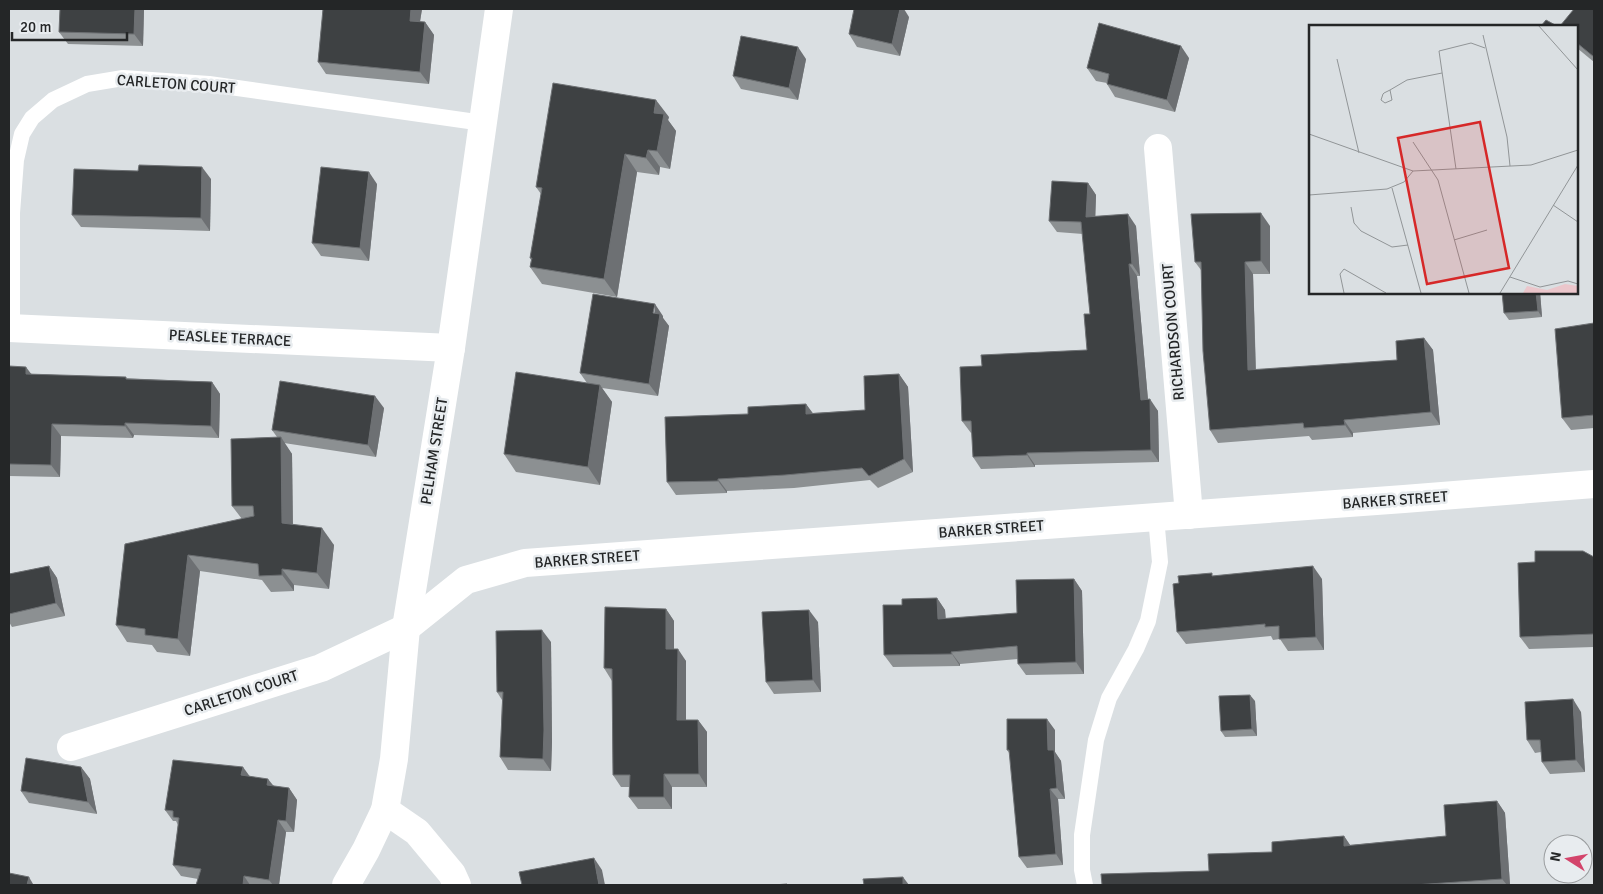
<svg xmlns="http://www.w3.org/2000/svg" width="1603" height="894" font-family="Signika,sans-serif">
<rect width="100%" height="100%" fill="#dadfe2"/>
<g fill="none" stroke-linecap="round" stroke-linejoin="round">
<!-- lane -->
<g stroke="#fff" stroke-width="16">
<path d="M 12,328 L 12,213 L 16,160 L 22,134 L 32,118 L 53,100 L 87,84 L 123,78 L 209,84 L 483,123"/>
<path d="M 1085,885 L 1082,870 L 1082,835 L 1096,740 L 1109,698 L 1136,649 L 1148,621 L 1160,562 L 1156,517"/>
</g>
<!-- street -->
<g stroke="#fff" stroke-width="28">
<path d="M 1158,148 L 1189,515"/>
<path d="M 9,328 L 451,348"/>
<path d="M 71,747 L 321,668 L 406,628 L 466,580 L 525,563 L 1404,499 L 1594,484"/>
<path d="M 385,810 L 417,832 L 452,874 L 457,885"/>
</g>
<!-- secondary -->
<path stroke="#fff" stroke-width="28" d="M 346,885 L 366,850 L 385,810 L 394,759 L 406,628 L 451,348 L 499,9"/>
</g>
<!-- wall -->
<g fill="#8c9092">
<path d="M 60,9 L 144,9 L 143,46 L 68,44 L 59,32 Z"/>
<path d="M 323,9 L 422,9 L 420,22 L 425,22 L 434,35 L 429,84 L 326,74 L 318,62 Z"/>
<path d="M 1594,9 L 1594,62 L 1577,48 L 1577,26 Z"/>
<path d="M 909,17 L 900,56 L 857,47 L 849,34 Z"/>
<path d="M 1189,58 L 1175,112 L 1115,97 L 1107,84 L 1107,83 L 1096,81 L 1087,68 Z"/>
<path d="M 806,59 L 798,100 L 741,89 L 733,76 Z"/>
<path d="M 669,117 L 668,120 L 676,131 L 670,169 L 660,167 L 659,175 L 637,172 L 617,297 L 542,284 L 530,267 L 531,260 L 530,258 L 541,194 L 536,187 Z"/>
<path d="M 211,179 L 210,231 L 81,227 L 72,215 Z"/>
<path d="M 1088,183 L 1096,195 L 1095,216 L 1136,226 L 1140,276 L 1137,276 L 1148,400 L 1158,411 L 1159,462 L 1035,465 L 1035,467 L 981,469 L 973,457 L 972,433 L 971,433 L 962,421 L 982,366 L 1087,350 L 1090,314 L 1083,234 L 1057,232 L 1049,221 Z"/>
<path d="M 377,184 L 369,261 L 321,256 L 312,243 Z"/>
<path d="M 1270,226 L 1270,274 L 1253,274 L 1256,370 L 1397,360 L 1424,338 L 1433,350 L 1440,425 L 1353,433 L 1353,437 L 1312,440 L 1309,436 L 1218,443 L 1210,430 L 1201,270 L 1195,262 Z"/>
<path d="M 1502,292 L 1540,292 L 1542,317 L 1509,320 L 1504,313 Z"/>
<path d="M 663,316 L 663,318 L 669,326 L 658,396 L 602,388 L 612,402 L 600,485 L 516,472 L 504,454 L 587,383 L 580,373 Z"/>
<path d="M 1594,323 L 1594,428 L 1571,430 L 1562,418 Z"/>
<path d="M 9,366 L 32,374 L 212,382 L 220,394 L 219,438 L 134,435 L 133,438 L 61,436 L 60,477 L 9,476 Z"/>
<path d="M 899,374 L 908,387 L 913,472 L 878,488 L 870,480 L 794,488 L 727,491 L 727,493 L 676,495 L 667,482 L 806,404 L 812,413 L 865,410 Z"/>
<path d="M 384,408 L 376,457 L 284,443 L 292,454 L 293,525 L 334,545 L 329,589 L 294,585 L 294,591 L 271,592 L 262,580 L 200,571 L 190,656 L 157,652 L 152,645 L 127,642 L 116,625 L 125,544 L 242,519 L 232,506 L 277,437 L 272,430 Z"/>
<path d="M 1594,557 L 1594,647 L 1529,649 L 1520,637 L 1535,562 Z"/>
<path d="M 49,566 L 57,578 L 65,616 L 12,627 L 9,622 L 9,574 Z"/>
<path d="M 1214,576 L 1322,579 L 1324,650 L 1288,651 L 1280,639 L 1273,640 L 1271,636 L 1186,644 L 1177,632 Z"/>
<path d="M 1074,579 L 1082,591 L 1084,674 L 1026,675 L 1018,664 L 1018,659 L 960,664 L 960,666 L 893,667 L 884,655 L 902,605 L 937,598 L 945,610 L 946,619 L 1017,613 Z"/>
<path d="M 666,609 L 674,621 L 674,649 L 686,661 L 686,720 L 698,720 L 707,732 L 707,787 L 672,787 L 672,809 L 638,809 L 629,797 L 629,787 L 621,787 L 613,775 L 612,681 L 604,668 Z"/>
<path d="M 818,622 L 821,692 L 774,694 L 766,682 Z"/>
<path d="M 551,642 L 552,742 L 551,771 L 508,770 L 500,757 L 502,700 L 497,692 Z"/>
<path d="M 1255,701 L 1257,736 L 1225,737 L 1221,731 Z"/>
<path d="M 1581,712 L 1585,772 L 1550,774 L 1542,762 L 1541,752 L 1535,753 L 1527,740 Z"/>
<path d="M 1055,730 L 1055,752 L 1061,761 L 1065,799 L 1058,799 L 1063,865 L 1027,868 L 1019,857 L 1010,754 L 1007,750 Z"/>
<path d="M 81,767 L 90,779 L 97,814 L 29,803 L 21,791 Z"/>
<path d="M 249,776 L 274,786 L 289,788 L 297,800 L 294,832 L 286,832 L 279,885 L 196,885 L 198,879 L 181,876 L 173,865 L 178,825 L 176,821 L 173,821 L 165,810 Z"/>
<path d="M 1497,801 L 1505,813 L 1510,885 L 1102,885 L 1209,871 L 1272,852 L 1344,836 L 1350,845 L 1446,836 Z"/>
</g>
<!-- shaded-wall -->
<g fill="#6d7073">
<path d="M 135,9 L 144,9 L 143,46 L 134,34 Z"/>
<path d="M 411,9 L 422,9 L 418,33 L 410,21 Z"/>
<path d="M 900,9 L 904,9 L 909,17 L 900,56 L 892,44 Z"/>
<path d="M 425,22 L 434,35 L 429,84 L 420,72 Z"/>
<path d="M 1181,46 L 1189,58 L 1175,112 L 1167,100 Z"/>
<path d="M 798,47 L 806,59 L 798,100 L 789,88 Z"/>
<path d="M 656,100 L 669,117 L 668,120 L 676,131 L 670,169 L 657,151 L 654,113 Z"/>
<path d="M 648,150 L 660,167 L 659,175 L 646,158 Z"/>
<path d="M 625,154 L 637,172 L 617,297 L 604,279 Z"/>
<path d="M 202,167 L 211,179 L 210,231 L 201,218 Z"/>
<path d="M 369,172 L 377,184 L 369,261 L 360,248 Z"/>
<path d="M 1088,183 L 1096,195 L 1095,229 L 1086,217 Z"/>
<path d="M 1261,213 L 1270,226 L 1270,274 L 1261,261 Z"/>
<path d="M 1128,214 L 1136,226 L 1140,276 L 1132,264 Z"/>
<path d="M 1245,262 L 1253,274 L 1256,382 L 1248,370 Z"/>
<path d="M 1129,264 L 1137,276 L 1149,411 L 1141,400 Z"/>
<path d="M 1536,292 L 1540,292 L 1542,317 L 1538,311 Z"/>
<path d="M 655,304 L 663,316 L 663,318 L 669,326 L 658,396 L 649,384 Z"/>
<path d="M 1424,338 L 1433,350 L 1440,425 L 1431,412 Z"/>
<path d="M 26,367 L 35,379 L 26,374 Z"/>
<path d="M 899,374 L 908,387 L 913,472 L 904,459 Z"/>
<path d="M 212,382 L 220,394 L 219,438 L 211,426 Z"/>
<path d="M 600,385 L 612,402 L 600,485 L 588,467 Z"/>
<path d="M 375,396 L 384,408 L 376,457 L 368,445 Z"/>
<path d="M 1150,399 L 1158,411 L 1159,462 L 1151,450 Z"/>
<path d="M 806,404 L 815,416 L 806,414 Z"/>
<path d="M 1344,420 L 1353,433 L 1353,437 L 1345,425 Z"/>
<path d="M 125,423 L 134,435 L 133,438 L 125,426 Z"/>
<path d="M 52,424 L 61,436 L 60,477 L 51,465 Z"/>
<path d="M 281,437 L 292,454 L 293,540 L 282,523 Z"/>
<path d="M 1027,453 L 1035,465 L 1035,467 L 1027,455 Z"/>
<path d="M 718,479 L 727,491 L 727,493 L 718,481 Z"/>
<path d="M 322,528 L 334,545 L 329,589 L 317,573 Z"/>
<path d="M 188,555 L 200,571 L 190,656 L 178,639 Z"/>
<path d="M 49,566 L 57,578 L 65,616 L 56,603 Z"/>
<path d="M 1313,566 L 1322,579 L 1324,650 L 1316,637 Z"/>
<path d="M 282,569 L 294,585 L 294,591 L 282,575 Z"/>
<path d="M 1074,579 L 1082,591 L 1084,674 L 1076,662 Z"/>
<path d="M 937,598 L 945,610 L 946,631 L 938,619 Z"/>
<path d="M 666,609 L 674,621 L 674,661 L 666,649 Z"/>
<path d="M 809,610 L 818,622 L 821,692 L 813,680 Z"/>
<path d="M 542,630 L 551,642 L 552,742 L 551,771 L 543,759 Z"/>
<path d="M 678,649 L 686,661 L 686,732 L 677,720 Z"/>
<path d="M 951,652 L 960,664 L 960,666 L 952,654 Z"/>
<path d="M 1250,695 L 1255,701 L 1257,736 L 1252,729 Z"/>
<path d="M 1573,699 L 1581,712 L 1585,772 L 1576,760 Z"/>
<path d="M 1047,719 L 1055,730 L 1055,752 L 1061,761 L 1065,799 L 1057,788 L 1048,750 Z"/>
<path d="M 698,720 L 707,732 L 707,787 L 699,774 Z"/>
<path d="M 81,767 L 90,779 L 97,814 L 88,802 Z"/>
<path d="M 243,767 L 251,778 L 241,775 Z"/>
<path d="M 664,774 L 672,787 L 672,809 L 664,797 Z"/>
<path d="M 268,779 L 277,790 L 267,785 Z"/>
<path d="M 289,788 L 297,800 L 294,832 L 286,821 Z"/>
<path d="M 1050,789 L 1058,799 L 1063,865 L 1056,854 Z"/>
<path d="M 1497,801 L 1505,813 L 1510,885 L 1507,885 L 1502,879 Z"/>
<path d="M 278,820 L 286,832 L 279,885 L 273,885 L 269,880 Z"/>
<path d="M 1344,836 L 1352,848 L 1344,846 Z"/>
<path d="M 594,858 L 602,870 L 605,885 L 599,885 Z"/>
<path d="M 244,876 L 250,885 L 243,885 Z"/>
<path d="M 29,877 L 33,884 L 33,885 L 27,885 Z"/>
<path d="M 903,877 L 909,885 L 903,885 Z"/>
</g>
<!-- building -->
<g fill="#3e4143" stroke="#6d7073">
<path d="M 60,9 L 135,9 L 134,34 L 59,32 Z"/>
<path d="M 323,9 L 411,9 L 410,21 L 425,22 L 420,72 L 318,62 Z"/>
<path d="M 854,9 L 900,9 L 892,44 L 849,34 Z"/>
<path d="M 1574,9 L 1594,9 L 1594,57 L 1577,43 L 1577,26 L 1560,26 Z"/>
<path d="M 1546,20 L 1557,26 L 1541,26 Z"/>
<path d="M 1099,23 L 1181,46 L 1167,100 L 1107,84 L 1109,74 L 1087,68 Z"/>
<path d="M 741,36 L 798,47 L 789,88 L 733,76 Z"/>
<path d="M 553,83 L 656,100 L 654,113 L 664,114 L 657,151 L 648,150 L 646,158 L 625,154 L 604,279 L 530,267 L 532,258 L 530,258 L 542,188 L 536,187 Z"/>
<path d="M 139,165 L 202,167 L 201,218 L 72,215 L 74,169 L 138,171 Z"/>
<path d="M 321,167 L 369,172 L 360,248 L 312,243 Z"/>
<path d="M 1052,181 L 1088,183 L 1086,217 L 1128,214 L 1132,264 L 1129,264 L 1141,400 L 1150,399 L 1151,450 L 1027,453 L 1027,455 L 973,457 L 971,421 L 962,421 L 960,367 L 982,366 L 981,355 L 1087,350 L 1084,314 L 1090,314 L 1081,222 L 1049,221 Z"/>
<path d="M 1261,213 L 1261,261 L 1245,262 L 1248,370 L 1397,360 L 1396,341 L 1424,338 L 1431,412 L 1344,420 L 1345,425 L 1304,428 L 1303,423 L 1210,430 L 1203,351 L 1201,262 L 1195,262 L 1191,214 Z"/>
<path d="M 1502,292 L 1536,292 L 1538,311 L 1504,313 Z"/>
<path d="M 593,294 L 655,304 L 653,313 L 660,314 L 649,384 L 580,373 Z"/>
<path d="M 1594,323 L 1594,415 L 1562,418 L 1555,329 Z"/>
<path d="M 9,366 L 26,367 L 26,374 L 126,377 L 126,379 L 212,382 L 211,426 L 125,423 L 125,426 L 52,424 L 51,465 L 9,464 Z"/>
<path d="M 516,372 L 600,385 L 588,467 L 504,454 Z"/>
<path d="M 899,374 L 904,459 L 869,476 L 862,468 L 785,475 L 718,479 L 718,481 L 667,482 L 665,417 L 748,414 L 748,407 L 806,404 L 806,414 L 865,410 L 864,376 Z"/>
<path d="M 280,381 L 375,396 L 368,445 L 272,430 Z"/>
<path d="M 281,437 L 282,523 L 322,528 L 317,573 L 282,569 L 282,575 L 259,576 L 258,564 L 188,555 L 178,639 L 145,635 L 145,629 L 116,625 L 125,544 L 254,516 L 253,506 L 232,506 L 231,439 Z"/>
<path d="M 1535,551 L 1583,551 L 1594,557 L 1594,634 L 1520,637 L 1518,563 L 1535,562 Z"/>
<path d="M 49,566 L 56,603 L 9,614 L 9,574 Z"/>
<path d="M 1313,566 L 1316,637 L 1279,639 L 1279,626 L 1265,627 L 1265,624 L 1177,632 L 1173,584 L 1179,583 L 1178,576 L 1212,573 L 1212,576 Z"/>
<path d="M 1074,579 L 1076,662 L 1018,664 L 1017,646 L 951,652 L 952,654 L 884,655 L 883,605 L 902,605 L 902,599 L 937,598 L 938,619 L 1017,613 L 1016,580 Z"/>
<path d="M 605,607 L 666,609 L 666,649 L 678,649 L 677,720 L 698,720 L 699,774 L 664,774 L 664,797 L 629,797 L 630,775 L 613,775 L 612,669 L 604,668 Z"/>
<path d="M 809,610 L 813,680 L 766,682 L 762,612 Z"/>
<path d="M 542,630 L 544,730 L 543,759 L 500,757 L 503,692 L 497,692 L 496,631 Z"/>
<path d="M 1250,695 L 1252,729 L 1221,731 L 1219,696 Z"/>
<path d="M 1573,699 L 1576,760 L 1542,762 L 1540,740 L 1527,740 L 1525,702 Z"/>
<path d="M 1007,719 L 1047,719 L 1048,750 L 1054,750 L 1057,788 L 1050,789 L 1056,854 L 1019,857 L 1009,750 L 1007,750 Z"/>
<path d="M 26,758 L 81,767 L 88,802 L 21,791 Z"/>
<path d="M 173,760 L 243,767 L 241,775 L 268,779 L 267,785 L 289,788 L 286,821 L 278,820 L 269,880 L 244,876 L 243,885 L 196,885 L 201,869 L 173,865 L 179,818 L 173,817 L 173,811 L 165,810 Z"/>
<path d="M 1497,801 L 1502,879 L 1414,885 L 1102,885 L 1101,874 L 1209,871 L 1208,854 L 1272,852 L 1272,842 L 1344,836 L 1344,846 L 1446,836 L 1444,805 Z"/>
<path d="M 594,858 L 599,885 L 522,885 L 519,872 Z"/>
<path d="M 9,873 L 29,877 L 27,885 L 9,885 Z"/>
<path d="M 903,877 L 903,885 L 864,885 L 863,879 Z"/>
<path d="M 787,884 L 788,885 L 773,885 Z"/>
</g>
<g text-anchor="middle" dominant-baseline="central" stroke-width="5" stroke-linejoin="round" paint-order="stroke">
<!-- street labels -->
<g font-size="15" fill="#242627" stroke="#e8ecef">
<text transform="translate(176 84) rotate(4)">CARLETON COURT</text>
<text transform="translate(1173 332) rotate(-95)">RICHARDSON COURT</text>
<text transform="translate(230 338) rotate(3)">PEASLEE TERRACE</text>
<text transform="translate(434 451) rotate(-81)">PELHAM STREET</text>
<text transform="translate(1395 500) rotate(-4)">BARKER STREET</text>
<text transform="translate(991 529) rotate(-4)">BARKER STREET</text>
<text transform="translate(587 559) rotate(-4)">BARKER STREET</text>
<text transform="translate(241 693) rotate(-18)">CARLETON COURT</text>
</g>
</g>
<!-- overview -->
<g transform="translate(1309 25)">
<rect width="269" height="269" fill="#dadfe2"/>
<path d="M 256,259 L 269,261 L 269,268 L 214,268 L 218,261 L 238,265 Z" fill="#ebc6cb"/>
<path fill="none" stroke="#919597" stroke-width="1" d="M 229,0 L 269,45M 174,10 L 198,112 L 201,141M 28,34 L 50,128M 81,65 L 83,75 L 76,78 L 72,75 L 74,69 L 75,68 L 81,65 L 98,55 L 133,48M 0,109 L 104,146 L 222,140 L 269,125M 104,117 L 129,155 L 160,268M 147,144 L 130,26 L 162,18 L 176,23M 83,163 L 112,268M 0,170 L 78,164 L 95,157 L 104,146M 244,180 L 269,197M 42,182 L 45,198 L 52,206 L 83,222 L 99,220M 145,215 L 178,205M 201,252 L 231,262 L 259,256 L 269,259M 35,268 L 31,249 L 35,244 L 77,268M 191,268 L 269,140"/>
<path fill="#d62828" fill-opacity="0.15" stroke="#d62828" stroke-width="2.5" d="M 171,97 L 200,243 L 118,259 L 89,113 Z"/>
<rect width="269" height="269" fill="none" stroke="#242627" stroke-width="2.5"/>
</g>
<!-- border -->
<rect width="1603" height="894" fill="none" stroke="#242627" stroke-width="20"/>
<!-- north arrow -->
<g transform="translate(1568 859) rotate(281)"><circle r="24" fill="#e8ecef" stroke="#9a9d9f"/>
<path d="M0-4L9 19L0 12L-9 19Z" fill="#d3446b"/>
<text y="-8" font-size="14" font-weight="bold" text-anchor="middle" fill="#242627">N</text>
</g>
<!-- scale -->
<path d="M12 32v8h115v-8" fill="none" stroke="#242627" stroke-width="2.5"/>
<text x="20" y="32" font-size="15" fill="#242627" stroke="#e8ecef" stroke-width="4" paint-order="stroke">20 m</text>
</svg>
